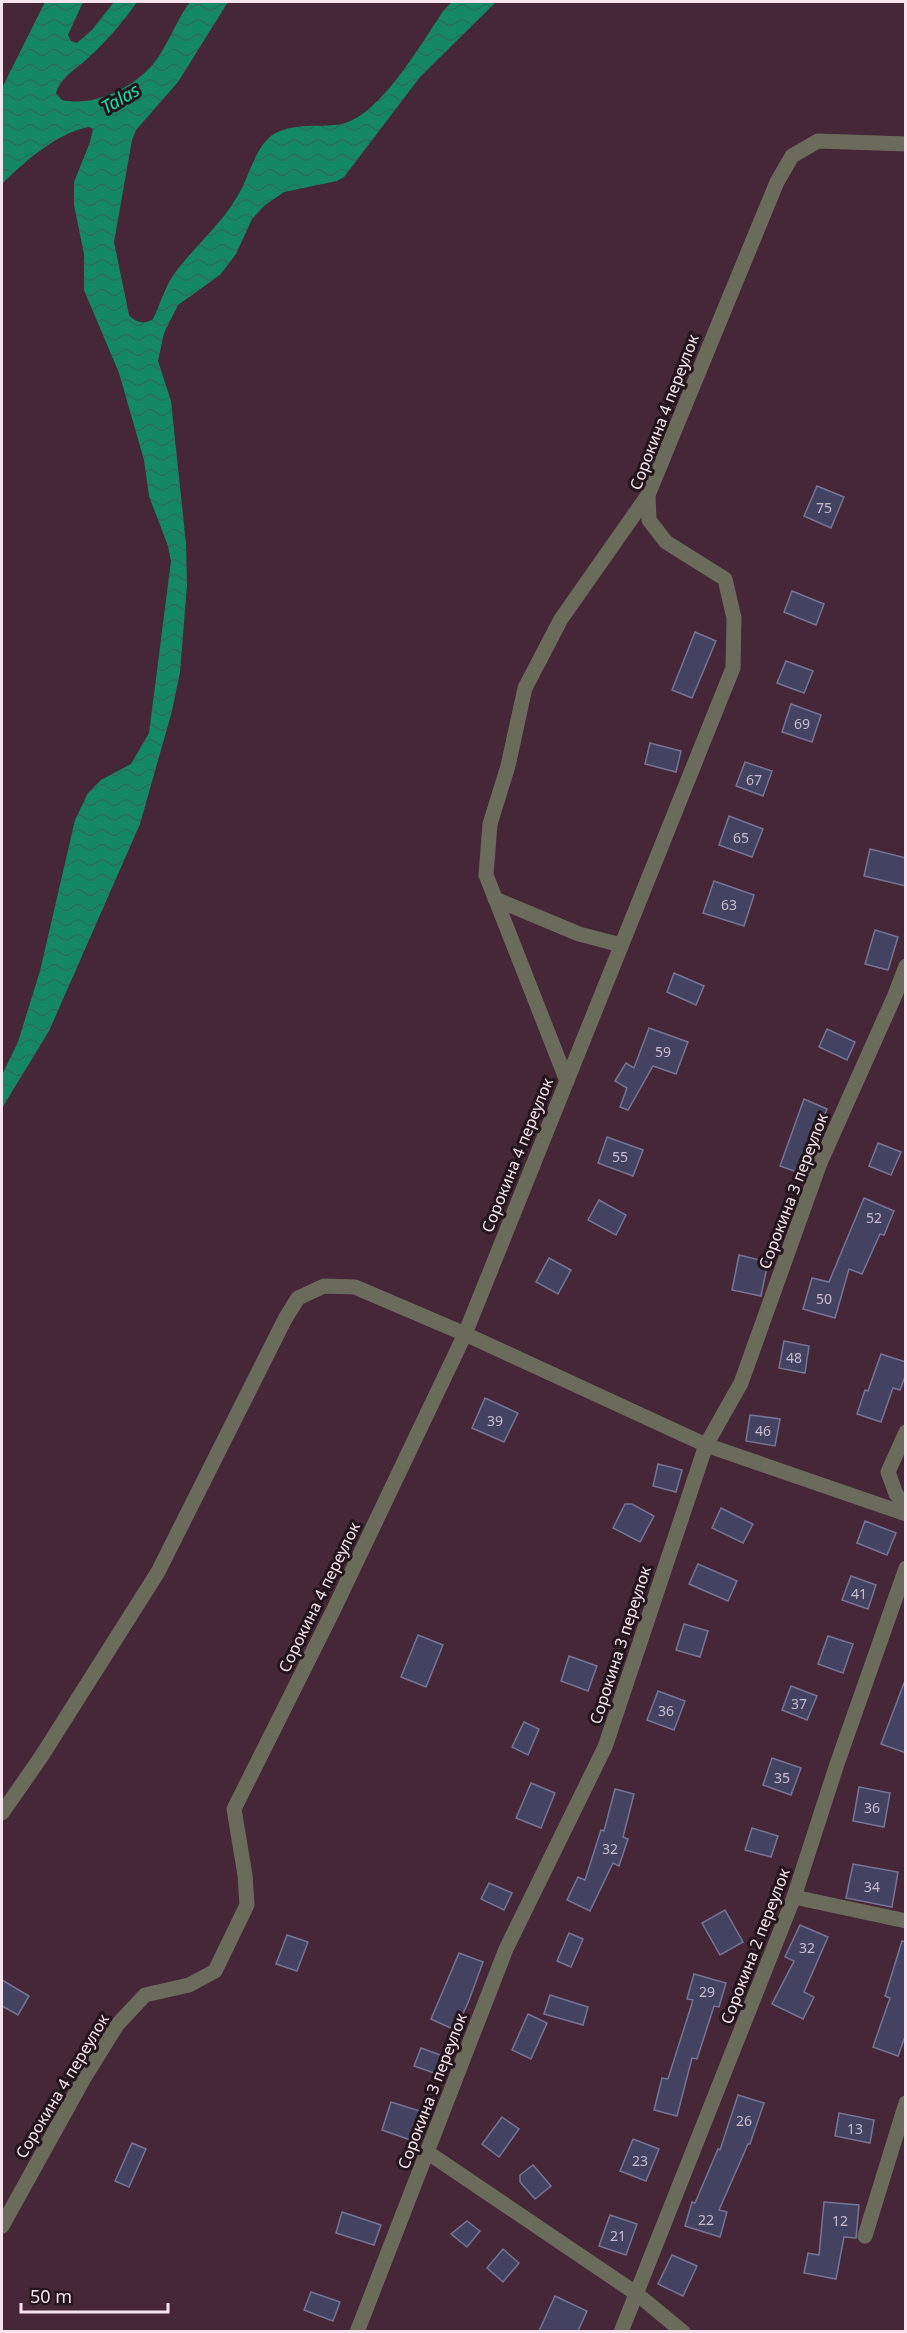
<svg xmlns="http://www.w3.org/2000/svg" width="907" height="2333" font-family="'Noto Sans',sans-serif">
<defs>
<pattern id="water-waves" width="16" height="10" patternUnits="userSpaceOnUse" patternTransform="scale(1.5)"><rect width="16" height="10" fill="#148865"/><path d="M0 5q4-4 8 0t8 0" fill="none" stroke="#2a6d59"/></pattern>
</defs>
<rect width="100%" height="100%" fill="#452737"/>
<!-- water -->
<path fill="url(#water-waves)" d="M 45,2 L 83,2 L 68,35 L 71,41 L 77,43 L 92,30 L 114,2 L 137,2 C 123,22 106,42 87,59 C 76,69 61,77 56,93 L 62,100 C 94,107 134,88 154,63 C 169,44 176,20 190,2 L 228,2 L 178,82 L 136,130 L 132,140 L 114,242 L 129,315 C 136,323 144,325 153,319 C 161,303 165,285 177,270 C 198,243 226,220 242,188 C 250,172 258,143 274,134 C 294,122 321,128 342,124 C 381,115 422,42 444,10 L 452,2 L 496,2 L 420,77 L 344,177 L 337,181 L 284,192 L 265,205 L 252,219 L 236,254 L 220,275 L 178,305 L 164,333 L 158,361 L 171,401 L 186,544 L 187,585 L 180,672 L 172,711 L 140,824 L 49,1031 L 2,1108 L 2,1075 L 18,1042 L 40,971 L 75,820 L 88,793 L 101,780 L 131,764 L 149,733 L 171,561 L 168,546 L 149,496 L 144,460 L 119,373 L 84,290 L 84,254 L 74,205 L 74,182 L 90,142 L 93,129 L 89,127 C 58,132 24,162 2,184 L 2,88 Z"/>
<!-- building -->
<g fill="#444261" stroke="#757496" stroke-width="1.5">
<path d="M 817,486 L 844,497 L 831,528 L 804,516 Z"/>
<path d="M 792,591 L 824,604 L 816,625 L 784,612 Z"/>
<path d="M 695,632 L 716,641 L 692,698 L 672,690 Z"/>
<path d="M 786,661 L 813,671 L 804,693 L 777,683 Z"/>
<path d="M 791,704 L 821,715 L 812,742 L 782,732 Z"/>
<path d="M 650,743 L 681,751 L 676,772 L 645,764 Z"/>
<path d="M 745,762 L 772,771 L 763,796 L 736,786 Z"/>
<path d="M 729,816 L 763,829 L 752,857 L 719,845 Z"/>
<path d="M 870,849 L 906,858 L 906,886 L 864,876 Z"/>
<path d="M 714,881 L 754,895 L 744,926 L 703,913 Z"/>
<path d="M 875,930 L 898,937 L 888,970 L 865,964 Z"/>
<path d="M 674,973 L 704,986 L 696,1005 L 667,992 Z"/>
<path d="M 649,1028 L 688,1042 L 676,1074 L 653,1066 L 628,1110 L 620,1107 L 627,1088 L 615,1081 L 626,1063 L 634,1068 Z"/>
<path d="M 827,1029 L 855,1042 L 847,1060 L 819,1047 Z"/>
<path d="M 804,1099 L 827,1109 L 817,1135 L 812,1133 L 800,1173 L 780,1166 Z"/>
<path d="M 607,1137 L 643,1150 L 633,1176 L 598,1163 Z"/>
<path d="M 878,1143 L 901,1152 L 891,1175 L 869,1166 Z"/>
<path d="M 864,1198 L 894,1211 L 884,1235 L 880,1234 L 862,1274 L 849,1269 L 835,1318 L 803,1309 L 812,1278 L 829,1282 Z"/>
<path d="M 599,1200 L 626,1215 L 616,1235 L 588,1220 Z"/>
<path d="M 739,1255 L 768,1262 L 761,1296 L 732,1290 Z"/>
<path d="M 549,1258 L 571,1270 L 558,1294 L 536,1282 Z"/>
<path d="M 784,1341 L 809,1346 L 805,1373 L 779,1368 Z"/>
<path d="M 881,1354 L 906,1362 L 906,1374 L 900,1390 L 893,1388 L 881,1422 L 857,1414 L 865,1390 L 868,1391 Z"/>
<path d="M 485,1398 L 518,1413 L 504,1442 L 472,1428 Z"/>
<path d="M 750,1415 L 780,1419 L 775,1446 L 746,1441 Z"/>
<path d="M 658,1464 L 682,1470 L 676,1492 L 653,1486 Z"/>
<path d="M 625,1504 L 632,1504 L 654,1516 L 640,1542 L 613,1528 Z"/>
<path d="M 721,1508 L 753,1524 L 743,1543 L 712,1528 Z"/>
<path d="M 865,1521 L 896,1533 L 887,1555 L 857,1543 Z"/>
<path d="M 698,1564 L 737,1581 L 728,1601 L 689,1584 Z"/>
<path d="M 851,1576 L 876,1585 L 868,1609 L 842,1600 Z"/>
<path d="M 684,1624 L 708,1631 L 700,1657 L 676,1650 Z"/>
<path d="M 418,1635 L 443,1645 L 426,1687 L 401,1677 Z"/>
<path d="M 828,1636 L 853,1644 L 843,1673 L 818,1664 Z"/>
<path d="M 569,1656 L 597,1666 L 588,1691 L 561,1681 Z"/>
<path d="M 904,1683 L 906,1683 L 906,1753 L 881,1744 Z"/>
<path d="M 791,1686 L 817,1696 L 807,1720 L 782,1710 Z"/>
<path d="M 658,1691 L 685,1701 L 674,1730 L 647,1720 Z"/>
<path d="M 524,1722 L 539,1729 L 528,1755 L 512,1747 Z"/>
<path d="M 772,1758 L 801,1768 L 791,1795 L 763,1785 Z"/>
<path d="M 531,1783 L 555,1793 L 541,1828 L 516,1818 Z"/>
<path d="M 859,1787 L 890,1793 L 884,1827 L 853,1821 Z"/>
<path d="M 615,1789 L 634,1794 L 623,1837 L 628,1839 L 619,1866 L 613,1863 L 590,1911 L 567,1900 L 578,1877 L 585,1880 L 601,1830 L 604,1831 Z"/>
<path d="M 752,1828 L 778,1836 L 771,1857 L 745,1850 Z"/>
<path d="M 853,1864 L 898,1872 L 892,1907 L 846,1898 Z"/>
<path d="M 489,1883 L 512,1893 L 504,1910 L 481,1899 Z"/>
<path d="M 725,1910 L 743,1942 L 720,1955 L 702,1923 Z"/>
<path d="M 800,1925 L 828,1937 L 804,1992 L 814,1997 L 803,2019 L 772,2004 L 794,1961 L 785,1957 Z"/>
<path d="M 569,1933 L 583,1939 L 571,1967 L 557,1961 Z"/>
<path d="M 287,1935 L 308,1942 L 297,1971 L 276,1964 Z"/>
<path d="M 902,1941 L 906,1942 L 906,2034 L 898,2056 L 873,2047 L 890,1998 L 885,1996 Z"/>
<path d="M 459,1953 L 483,1962 L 468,2003 L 455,2030 L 431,2019 Z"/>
<path d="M 694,1974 L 726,1983 L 719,2007 L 714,2006 L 697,2059 L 692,2058 L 677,2116 L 654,2110 L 662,2078 L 668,2079 L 693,2000 L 687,1999 Z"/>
<path d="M 2,1980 L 29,1996 L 18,2015 L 2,2006 Z"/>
<path d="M 550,1995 L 588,2007 L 583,2025 L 544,2014 Z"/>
<path d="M 528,2014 L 547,2023 L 531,2059 L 512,2050 Z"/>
<path d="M 421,2048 L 446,2057 L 440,2075 L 414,2066 Z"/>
<path d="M 738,2095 L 764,2103 L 750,2144 L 748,2144 L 719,2210 L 727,2212 L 720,2237 L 685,2226 L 692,2202 L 695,2203 L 718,2149 L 720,2150 Z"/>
<path d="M 391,2102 L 426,2113 L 416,2142 L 382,2130 Z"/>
<path d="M 839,2113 L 874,2120 L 870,2143 L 835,2136 Z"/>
<path d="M 502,2117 L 519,2129 L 499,2157 L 482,2144 Z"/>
<path d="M 633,2139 L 659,2149 L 646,2181 L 620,2171 Z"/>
<path d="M 132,2143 L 146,2149 L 129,2187 L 115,2181 Z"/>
<path d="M 533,2165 L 551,2186 L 535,2199 L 520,2182 L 520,2175 Z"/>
<path d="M 824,2202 L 859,2205 L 856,2238 L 844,2237 L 836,2279 L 804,2273 L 808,2253 L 819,2255 Z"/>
<path d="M 342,2212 L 381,2225 L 374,2245 L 336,2233 Z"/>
<path d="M 610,2215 L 637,2224 L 626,2255 L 599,2246 Z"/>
<path d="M 467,2221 L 480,2231 L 467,2247 L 451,2234 Z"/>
<path d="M 503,2249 L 519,2263 L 503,2282 L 487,2268 Z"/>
<path d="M 672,2255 L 697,2266 L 683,2296 L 658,2284 Z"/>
<path d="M 311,2292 L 340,2302 L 333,2321 L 304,2310 Z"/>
<path d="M 555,2296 L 587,2311 L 578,2331 L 539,2331 Z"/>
</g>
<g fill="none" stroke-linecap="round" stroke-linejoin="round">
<!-- minor -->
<g stroke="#6b6b5c" stroke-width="15">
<path d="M 495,899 L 579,934 L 621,945"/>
<path d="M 567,1081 L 486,875 L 490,824 L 508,766 L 525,688 L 561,619 L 648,495"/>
<path d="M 906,1432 L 888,1472 L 896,1494 L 906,1508"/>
<path d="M 2,1813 L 41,1757 L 158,1572 L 285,1319 L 298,1298 L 324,1286 L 355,1287 L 465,1334 L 706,1445 L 906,1514"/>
<path d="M 794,1897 L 906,1921"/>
<path d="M 427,2152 L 637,2294 L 683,2332"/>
<path d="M 2,2226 L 84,2078 L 117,2025 L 145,1995 L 189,1985 L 215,1971 L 247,1905 L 245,1875 L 234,1809 L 333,1611 L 465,1334 L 733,668 L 734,618 L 725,579 L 666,542 L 649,520 L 648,495 L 777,182 L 792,156 L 818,141 L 906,144"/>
<path d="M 865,2236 L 906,2103"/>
<path d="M 357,2332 L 506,1949 L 605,1747 L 706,1445 L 741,1383 L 820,1163 L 895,995 L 906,966"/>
<path d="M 621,2332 L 794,1897 L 837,1764 L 906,1568"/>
</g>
</g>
<g text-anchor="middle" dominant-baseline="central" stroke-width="6" stroke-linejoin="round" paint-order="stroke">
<!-- number labels -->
<g font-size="14" fill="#cabbca">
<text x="824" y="507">75</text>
<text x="802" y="723">69</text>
<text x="754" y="779">67</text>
<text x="741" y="837">65</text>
<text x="729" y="904">63</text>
<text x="663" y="1051">59</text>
<text x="620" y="1156">55</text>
<text x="874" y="1217">52</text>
<text x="824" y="1298">50</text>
<text x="794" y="1357">48</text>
<text x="495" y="1420">39</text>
<text x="763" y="1430">46</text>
<text x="859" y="1593">41</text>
<text x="799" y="1703">37</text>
<text x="666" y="1710">36</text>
<text x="782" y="1777">35</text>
<text x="872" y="1807">36</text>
<text x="610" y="1848">32</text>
<text x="872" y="1886">34</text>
<text x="807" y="1947">32</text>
<text x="707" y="1991">29</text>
<text x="744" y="2120">26</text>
<text x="855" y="2128">13</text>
<text x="640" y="2160">23</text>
<text x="706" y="2219">22</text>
<text x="840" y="2220">12</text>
<text x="618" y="2235">21</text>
</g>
<!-- street labels -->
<g font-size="16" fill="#f7e3ed" stroke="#23151c">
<text transform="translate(664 412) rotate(-69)">Сорокина 4 переулок</text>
<text transform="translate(517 1155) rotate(-68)">Сорокина 4 переулок</text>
<text transform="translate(793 1191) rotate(-69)">Сорокина 3 переулок</text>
<text transform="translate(319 1597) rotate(-64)">Сорокина 4 переулок</text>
<text transform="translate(620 1645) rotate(-72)">Сорокина 3 переулок</text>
<text transform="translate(755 1946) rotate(-69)">Сорокина 2 переулок</text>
<text transform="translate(62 2086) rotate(-59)">Сорокина 4 переулок</text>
<text transform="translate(432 2091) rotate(-69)">Сорокина 3 переулок</text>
</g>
<!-- water labels -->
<g font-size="18" font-style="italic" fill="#11e6ac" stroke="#23151c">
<text transform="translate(120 98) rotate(-30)">Talas</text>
</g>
</g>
<!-- border -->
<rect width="907" height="2333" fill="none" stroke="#f7e3ed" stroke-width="6"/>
<!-- scale -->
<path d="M21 2303v9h147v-9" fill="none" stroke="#f7e3ed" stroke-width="3"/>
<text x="30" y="2303" font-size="18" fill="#f7e3ed" stroke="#23151c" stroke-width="4.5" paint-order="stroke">50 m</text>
</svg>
